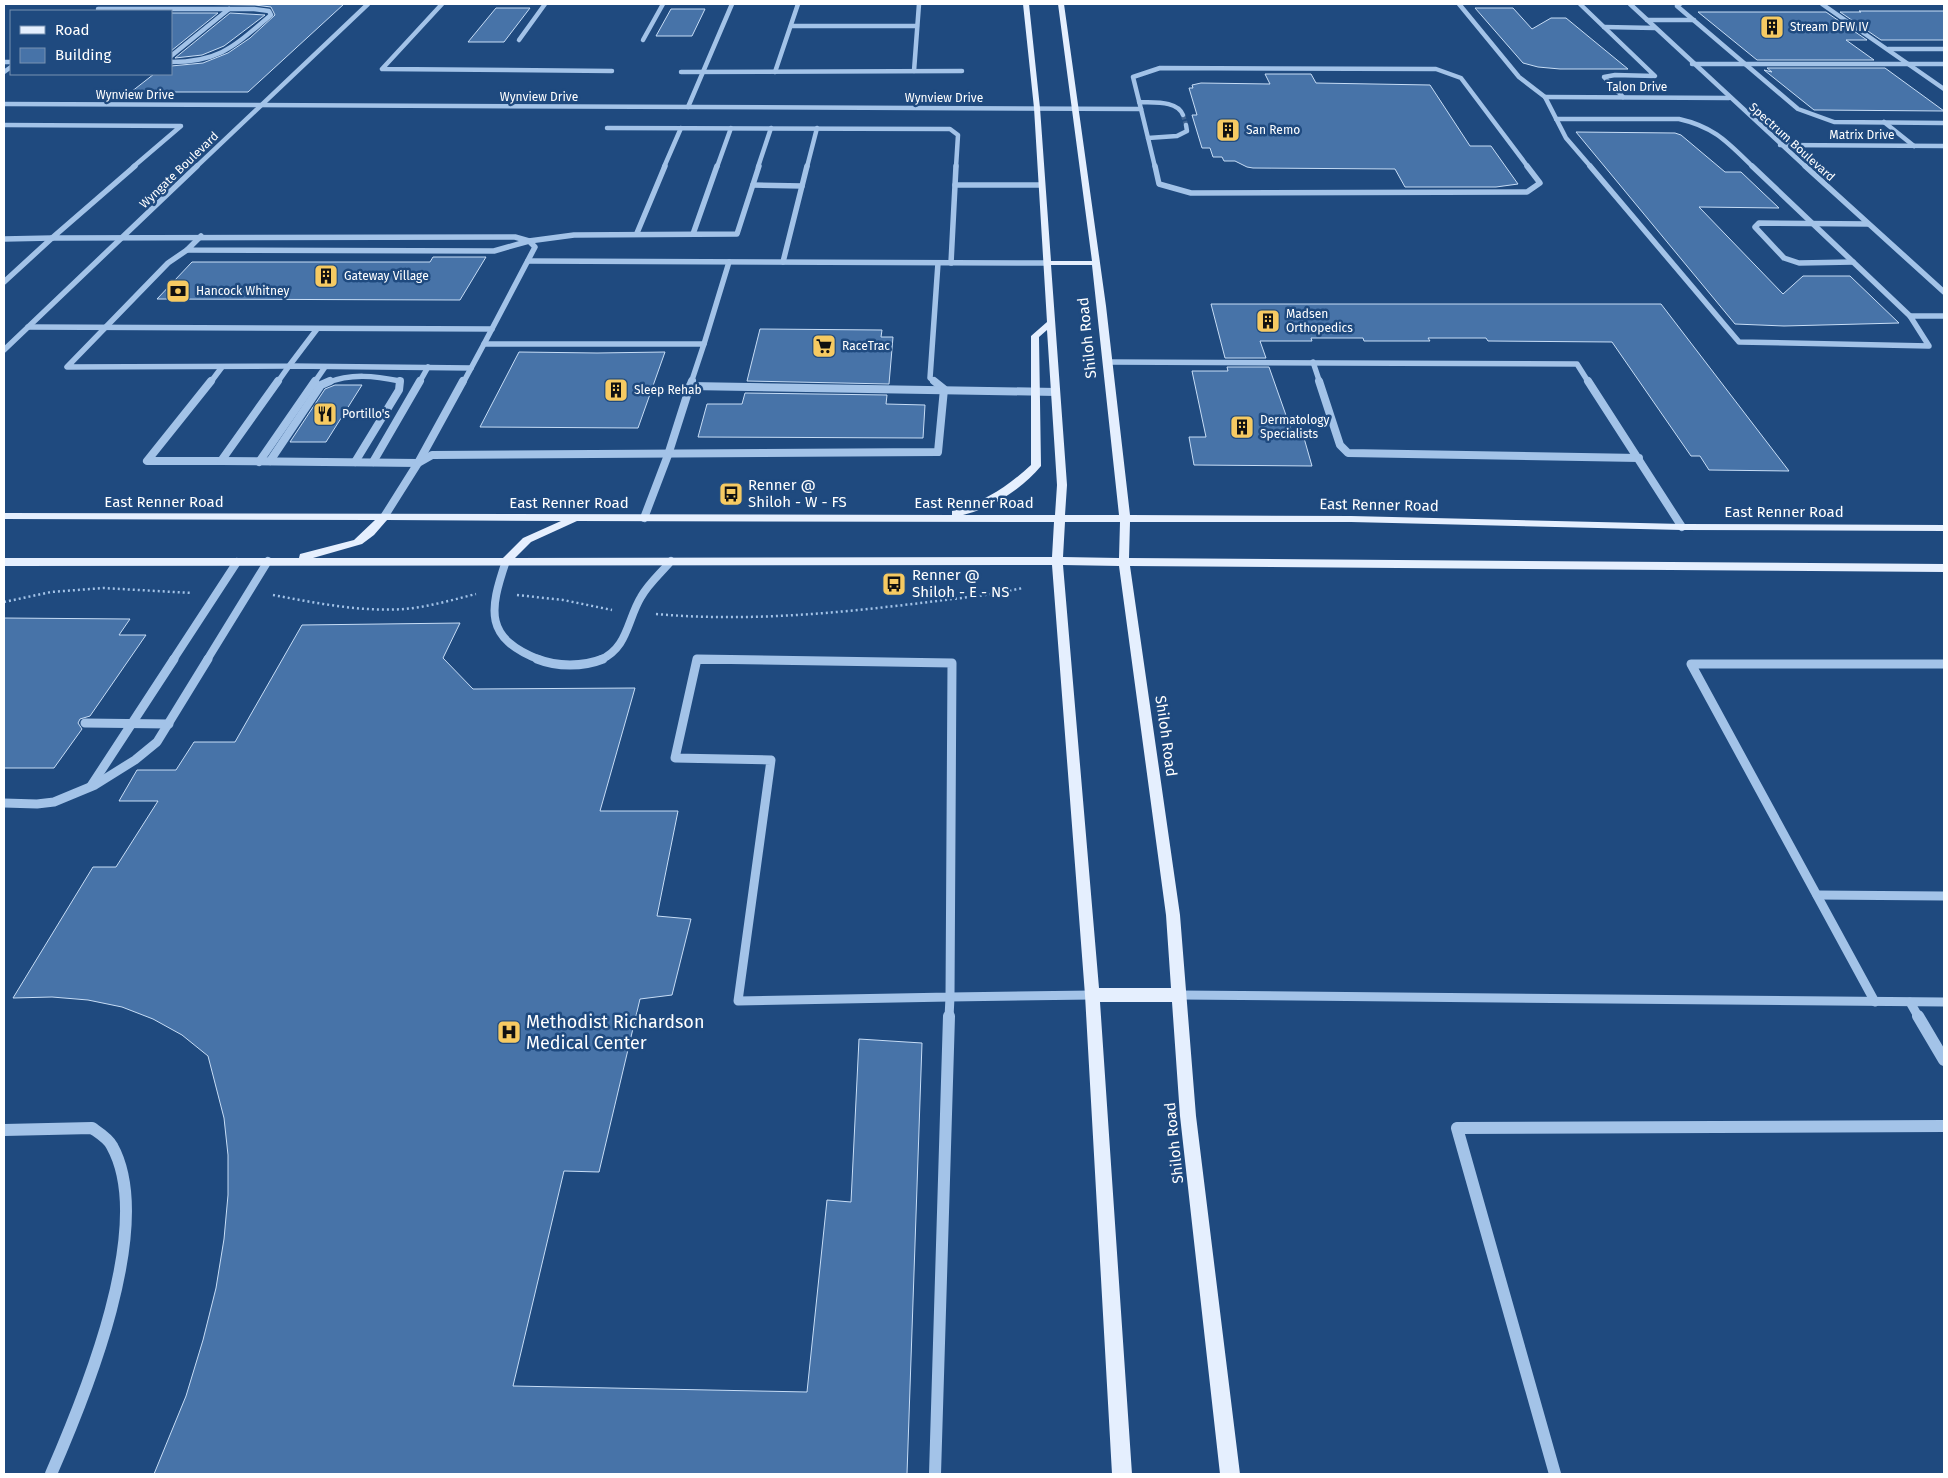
<svg xmlns="http://www.w3.org/2000/svg" width="1948" height="1478" font-family="'Fira Sans',sans-serif">
<rect width="100%" height="100%" fill="#1f4a7f"/>
<!-- building -->
<g fill="#4773a8" stroke="#c7ddf6">
<path d="M 171,4 L 344,4 L 248,92 L 131,92 L 154,74 L 171,74 L 171,66 L 203,63 L 228,53 L 250,38 L 275,15 L 271,7 L 255,5 Z"/>
<path d="M 496,8 L 530,8 L 504,42 L 468,42 Z"/>
<path d="M 1475,8 L 1513,8 L 1532,29 L 1551,18 L 1566,18 L 1628,69 L 1560,69 L 1538,67 L 1523,63 Z"/>
<path d="M 671,9 L 705,9 L 692,36 L 656,36 Z"/>
<path d="M 1859,11 L 1944,11 L 1944,40 L 1881,40 L 1840,12 L 1861,12 Z"/>
<path d="M 1698,12 L 1826,12 L 1867,40 L 1846,40 L 1874,60 L 1757,60 Z"/>
<path d="M 171,13 L 218,13 L 171,51 Z"/>
<path d="M 230,13 L 265,15 L 224,46 L 202,55 L 175,58 Z"/>
<path d="M 1767,68 L 1885,68 L 1944,111 L 1814,110 L 1764,70 L 1772,72 Z"/>
<path d="M 1265,74 L 1311,74 L 1316,83 L 1430,85 L 1470,146 L 1491,146 L 1518,184 L 1496,187 L 1405,187 L 1395,169 L 1253,168 L 1247,167 L 1235,161 L 1224,161 L 1222,157 L 1213,157 L 1210,148 L 1202,148 L 1192,115 L 1197,115 L 1189,88 L 1193,88 L 1192,85 L 1201,83 L 1270,84 Z"/>
<path d="M 1576,132 L 1675,133 L 1681,135 L 1725,172 L 1741,172 L 1779,208 L 1699,207 L 1783,294 L 1803,276 L 1850,276 L 1899,323 L 1784,326 L 1735,324 Z"/>
<path d="M 433,257 L 486,257 L 460,300 L 157,299 L 192,262 L 430,262 Z"/>
<path d="M 1211,304 L 1661,304 L 1789,471 L 1709,470 L 1700,456 L 1691,456 L 1612,342 L 1488,341 L 1486,338 L 1428,338 L 1430,341 L 1364,341 L 1363,338 L 1311,338 L 1312,341 L 1260,341 L 1266,358 L 1225,358 Z"/>
<path d="M 760,329 L 882,330 L 881,337 L 893,337 L 889,384 L 747,381 Z"/>
<path d="M 519,352 L 597,353 L 665,352 L 638,428 L 480,427 Z"/>
<path d="M 1227,367 L 1269,367 L 1294,438 L 1304,438 L 1312,466 L 1194,465 L 1189,437 L 1206,437 L 1192,371 L 1228,371 Z"/>
<path d="M 335,385 L 362,385 L 326,442 L 290,442 L 325,389 Z"/>
<path d="M 745,393 L 887,395 L 886,404 L 925,405 L 923,438 L 698,437 L 707,404 L 742,404 Z"/>
<path d="M 4,618 L 130,619 L 119,635 L 146,635 L 90,716 L 80,719 L 78,723 L 82,729 L 54,768 L 4,768 Z"/>
<path d="M 460,623 L 443,658 L 473,689 L 635,688 L 600,811 L 678,811 L 657,916 L 691,919 L 672,995 L 640,999 L 599,1172 L 564,1171 L 513,1386 L 807,1392 L 827,1200 L 851,1202 L 859,1039 L 922,1043 L 907,1474 L 154,1474 L 186,1396 L 203,1340 L 216,1288 L 224,1239 L 228,1195 L 228,1155 L 224,1118 L 208,1056 L 182,1035 L 153,1019 L 122,1007 L 88,1000 L 52,997 L 13,998 L 93,867 L 116,867 L 158,801 L 119,801 L 137,770 L 176,770 L 194,742 L 235,742 L 302,625 Z"/>
</g>
<g fill="none" stroke-linecap="round" stroke-linejoin="round">
<!-- minor-tunnel -->
<path stroke="#416592" stroke-width="4.5" stroke-dasharray="4.5 2" stroke-linecap="butt" d="M 1183,115 L 1186,125"/>
<!-- path -->
<g stroke="#a3c3e8" stroke-width="2.5" stroke-dasharray="2 3" stroke-linecap="butt">
<path d="M 273,595 C 316,603 360,612 404,609 C 428,607 452,600 476,594"/>
<path d="M 517,595 L 563,600 L 612,610"/>
<path d="M 4,602 L 51,592 L 103,588 L 192,593"/>
<path d="M 656,614 C 769,624 880,608 993,594 L 1023,588"/>
</g>
<!-- minor-far4 -->
<g stroke="#a3c3e8" stroke-width="4.5">
<path d="M 442,4 L 382,69 L 612,71"/>
<path d="M 1459,4 L 1519,77 L 1545,97 L 1566,138 L 1591,167"/>
<path d="M 1580,4 L 1655,76 L 1615,75 L 1604,77 L 1623,97"/>
<path d="M 1630,4 L 1806,167"/>
<path d="M 1680,4 L 1677,6 L 1798,109 L 1834,122 L 1944,123"/>
<path d="M 1822,4 L 1944,89"/>
<path d="M 98,9 L 254,9 L 269,11 L 271,15 C 235,45 221,62 171,62"/>
<path d="M 1647,20 L 1694,20"/>
<path d="M 791,26 L 917,26"/>
<path d="M 1604,27 L 1655,28"/>
<path d="M 519,40 L 545,4"/>
<path d="M 643,40 L 663,4"/>
<path d="M 1888,49 L 1944,49"/>
<path d="M 171,56 L 229,9"/>
<path d="M 4,62 L 11,62"/>
<path d="M 1692,64 L 1944,64"/>
<path d="M 914,71 L 919,4"/>
<path d="M 4,72 L 11,67"/>
<path d="M 681,72 L 962,71"/>
<path d="M 775,72 L 798,4"/>
<path d="M 1545,97 L 1729,98"/>
<path d="M 1139,102 C 1153,103 1177,100 1183,115"/>
<path d="M 4,104 L 1141,109"/>
<path d="M 688,107 L 732,4"/>
<path d="M 1141,109 L 1155,167"/>
<path d="M 1141,109 L 1133,77 L 1160,68 L 1436,69 L 1461,78 L 1528,167"/>
<path d="M 1556,119 L 1679,119 C 1715,127 1728,143 1753,167"/>
<path d="M 1884,122 L 1914,146"/>
<path d="M 4,125 L 181,126 L 133,167"/>
<path d="M 607,128 L 950,129 L 958,135 L 956,167"/>
<path d="M 1148,138 L 1177,136 L 1187,131 L 1186,125"/>
<path d="M 1780,145 L 1944,146"/>
<path d="M 196,167 L 368,4"/>
<path d="M 664,167 L 681,128"/>
<path d="M 717,167 L 731,128"/>
<path d="M 758,167 L 771,128"/>
<path d="M 807,167 L 817,128"/>
</g>
<!-- minor-far3 -->
<g stroke="#a3c3e8" stroke-width="5.5">
<path d="M 135,166 L 52,238 L 515,237 L 529,241 L 535,247 L 484,344"/>
<path d="M 1155,166 L 1159,184 L 1191,193 L 1527,192 L 1540,183 L 1527,166"/>
<path d="M 1590,166 L 1739,342 L 1929,346 L 1910,316 L 1944,316"/>
<path d="M 1752,166 L 1910,316"/>
<path d="M 1805,166 L 1944,292"/>
<path d="M 753,185 L 802,186"/>
<path d="M 955,185 L 1042,185"/>
<path d="M 637,233 L 665,166"/>
<path d="M 693,234 L 717,166"/>
<path d="M 201,236 L 187,250 L 494,251 L 529,241 L 574,235 L 737,234 L 759,166"/>
<path d="M 4,239 L 52,238"/>
<path d="M 187,250 L 168,263 L 67,367 L 289,366 L 317,329"/>
<path d="M 528,261 L 1047,263"/>
<path d="M 783,262 L 807,166"/>
<path d="M 1853,262 L 1799,263 L 1784,258 L 1755,227 L 1759,223 L 1868,224"/>
<path d="M 951,263 L 956,166"/>
<path d="M 4,282 L 52,238"/>
<path d="M 28,327 L 492,329"/>
<path d="M 704,344 L 729,262"/>
<path d="M 4,350 L 197,166"/>
<path d="M 1108,362 L 1577,364 L 1589,383"/>
<path d="M 1313,362 L 1320,383"/>
<path d="M 210,383 L 222,367"/>
<path d="M 277,383 L 289,366 L 471,368"/>
<path d="M 314,383 L 325,367"/>
<path d="M 327,383 C 351,373 375,376 400,381 L 400,383"/>
<path d="M 419,383 L 428,367"/>
<path d="M 463,383 L 484,344 L 704,344 L 691,383"/>
<path d="M 936,383 L 930,378 L 938,263"/>
</g>
<!-- minor-far2 -->
<g stroke="#a3c3e8" stroke-width="8">
<path d="M 211,381 L 147,461 L 221,461 L 278,381"/>
<path d="M 1319,381 L 1340,445 L 1348,453 L 1639,458"/>
<path d="M 1588,381 L 1682,527"/>
<path d="M 690,386 L 692,381"/>
<path d="M 221,461 L 418,463 L 463,381"/>
<path d="M 270,461 L 321,385 L 330,381"/>
<path d="M 259,462 L 315,381"/>
<path d="M 355,462 L 399,390 L 400,381"/>
<path d="M 373,462 L 420,381"/>
<path d="M 384,517 L 418,463 L 432,455 L 938,452 L 944,389 L 934,381"/>
<path d="M 644,518 L 668,455 L 690,386 L 1056,392"/>
<path d="M 506,561 C 489,611 484,638 540,660"/>
<path d="M 173,660 L 237,562"/>
<path d="M 207,660 L 268,561"/>
<path d="M 600,660 C 628,648 627,620 641,597 C 649,583 661,573 671,561"/>
<path d="M 697,660 L 754,660"/>
</g>
<!-- minor-far1 -->
<g stroke="#a3c3e8" stroke-width="9">
<path d="M 537,659 C 557,667 583,667 603,659"/>
<path d="M 697,659 L 952,663 L 950,997 L 738,1001 L 771,760 L 675,758 Z"/>
<path d="M 85,723 L 169,724"/>
<path d="M 91,786 L 174,659"/>
<path d="M 4,803 L 37,804 L 54,802 L 95,785 L 135,760 L 157,742 L 208,659"/>
<path d="M 1817,895 L 1944,896"/>
<path d="M 1180,995 L 1944,1002"/>
<path d="M 950,997 L 1092,995"/>
<path d="M 1875,1002 L 1691,664 L 1944,664"/>
<path d="M 1910,1002 L 1919,1018"/>
<path d="M 949,1018 L 950,997"/>
</g>
<!-- minor -->
<g stroke="#a3c3e8" stroke-width="12">
<path d="M 1918,1016 L 1944,1060"/>
<path d="M 4,1130 L 92,1128 C 99,1133 108,1138 112,1146 C 156,1225 85,1396 51,1474"/>
<path d="M 935,1474 L 949,1016"/>
<path d="M 1555,1474 L 1457,1128 L 1944,1126"/>
</g>
<!-- major -->
<path fill="#e5effe" fill-rule="evenodd" d="M 1023,4 L 1029,4 L 1040,108 L 1051,261 L 1092,261 L 1058,4 L 1064,4 L 1106,306 L 1130,515 L 1351,516 L 1682,524 L 1944,525 L 1944,531 L 1682,530 L 1351,522 L 1130,522 L 1129,558 L 1944,564 L 1944,572 L 1130,566 L 1180,915 L 1196,1116 L 1240,1474 L 1220,1474 L 1180,1116 L 1172,1002 L 1100,1002 L 1132,1474 L 1112,1474 L 1085,995 L 1052,565 L 4,566 L 4,558 L 299,558 L 300,554 L 354,540 L 375,520 L 4,519 L 4,513 L 952,515 L 952,511 C 984,502 1007,487 1031,465 L 1031,336 L 1047,322 L 1034,108 ZM 1051,265 L 1092,265 L 1119,515 L 1065,515 L 1067,485 ZM 1047,330 L 1057,485 L 1055,515 L 963,515 C 992,508 1022,489 1041,466 L 1039,337 ZM 387,520 L 561,521 L 523,538 L 503,558 L 313,558 L 362,544 L 374,535 ZM 577,521 L 1054,522 L 1052,557 L 515,558 L 531,542 ZM 1065,522 L 1120,522 L 1119,558 L 1063,557 ZM 1063,565 L 1119,566 L 1166,915 L 1171,988 L 1099,988 Z"/>
</g>
<!-- icons -->
<defs>
<g id="building-square" transform="scale(1.25)"><rect x="-9" y="-9" width="18" height="18" rx="4" fill="#f6ca62" stroke="#1f4a7f"/><path d="M-4-6H4V6H1V3H-1V6H-4ZM-2.5-4.3h1.7v1.8h-1.7ZM.8-4.3h1.7v1.8H.8ZM-2.5-1h1.7V.8h-1.7ZM.8-1h1.7V.8H.8Z" fill="#111"/></g>
<g id="bank-square" transform="scale(1.25)"><rect x="-9" y="-9" width="18" height="18" rx="4" fill="#f6ca62" stroke="#1f4a7f"/><path d="M-6-4H6V4H-6ZM0-2.3a2.3 2.3 0 1 0 0 4.6a2.3 2.3 0 1 0 0-4.6Z" fill="#111"/></g>
<g id="supermarket-square" transform="scale(1.25)"><rect x="-9" y="-9" width="18" height="18" rx="4" fill="#f6ca62" stroke="#1f4a7f"/><path d="M-6-5.5h2.5l.6 2H6L4.5 2H-2.5L-4.4-4H-6ZM-1.5 3.2a1.3 1.3 0 1 0 .1 0ZM3 3.2a1.3 1.3 0 1 0 .1 0Z" fill="#111"/></g>
<g id="restaurant-square" transform="scale(1.25)"><rect x="-9" y="-9" width="18" height="18" rx="4" fill="#f6ca62" stroke="#1f4a7f"/><path d="M-5-6h1v4h1v-4h1v4h1v-4h1v5L-1.5 .5V6h-2V.5L-5-1ZM5-6V6H3V1.5H1.5Q1.5-4 5-6Z" fill="#111"/></g>
<g id="bus-square" transform="scale(1.25)"><rect x="-9" y="-9" width="18" height="18" rx="4" fill="#f6ca62" stroke="#1f4a7f"/><path d="M-5-6H5V4H4V6H2V4H-2V6H-4V4H-5ZM-3.5-4V0h7V-4ZM-3.5 1.2v1.5H-2V1.2ZM2 1.2v1.5H3.5V1.2Z" fill="#111"/></g>
<g id="hospital-square" transform="scale(1.25)"><rect x="-9" y="-9" width="18" height="18" rx="4" fill="#f6ca62" stroke="#1f4a7f"/><path d="M-5-5h3v3.5h4V-5h3V5h-3V1.5h-4V5h-3Z" fill="#111"/></g>
</defs>
<g fill-rule="evenodd">
<use href="#building-square" x="1772" y="27"/>
<use href="#building-square" x="1228" y="130"/>
<use href="#building-square" x="326" y="276"/>
<use href="#bank-square" x="178" y="291"/>
<use href="#building-square" x="1268" y="321"/>
<use href="#supermarket-square" x="824" y="346"/>
<use href="#building-square" x="616" y="390"/>
<use href="#restaurant-square" x="325" y="414"/>
<use href="#building-square" x="1242" y="427"/>
<use href="#bus-square" x="731" y="494"/>
<use href="#bus-square" x="894" y="584"/>
<use href="#hospital-square" x="509" y="1032"/>
</g>
<g text-anchor="middle" dominant-baseline="central" stroke-width="5" stroke-linejoin="round" paint-order="stroke">
<!-- far-poi labels -->
<g font-size="12" fill="#fff" stroke="#1f4a7f" text-anchor="start">
<text x="1790" y="27">Stream DFW IV</text>
<text x="1246" y="130">San Remo</text>
<text x="344" y="276">Gateway Village</text>
<text x="196" y="291">Hancock Whitney</text>
<text x="1286" y="314">Madsen<tspan x="1286" dy="14">Orthopedics</tspan></text>
<text x="842" y="346">RaceTrac</text>
<text x="634" y="390">Sleep Rehab</text>
<text x="342" y="414">Portillo's</text>
<text x="1260" y="420">Dermatology<tspan x="1260" dy="14">Specialists</tspan></text>
</g>
<!-- far-street labels -->
<g font-size="12" fill="#fff" stroke="#1f4a7f">
<text x="1637" y="87">Talon Drive</text>
<text x="135" y="95">Wynview Drive</text>
<text x="539" y="97">Wynview Drive</text>
<text x="944" y="98">Wynview Drive</text>
<text x="1862" y="135">Matrix Drive</text>
<text transform="translate(1792 142) rotate(42)">Spectrum Boulevard</text>
<text transform="translate(179 170) rotate(-44)">Wyngate Boulevard</text>
</g>
<!-- street labels -->
<g font-size="15" fill="#fff" stroke="#1f4a7f">
<text transform="translate(1087 338) rotate(-96)">Shiloh Road</text>
<text x="164" y="502">East Renner Road</text>
<text x="569" y="503">East Renner Road</text>
<text x="974" y="503">East Renner Road</text>
<text transform="translate(1379 505) rotate(1)">East Renner Road</text>
<text x="1784" y="512">East Renner Road</text>
<text transform="translate(1166 736) rotate(82)">Shiloh Road</text>
<text transform="translate(1174 1143) rotate(-96)">Shiloh Road</text>
</g>
<!-- poi labels -->
<g font-size="15" fill="#fff" stroke="#1f4a7f" text-anchor="start">
<text x="748" y="485">Renner @<tspan x="748" dy="17">Shiloh - W - FS</tspan></text>
<text x="912" y="575">Renner @<tspan x="912" dy="17">Shiloh - E - NS</tspan></text>
</g>
<!-- near-poi labels -->
<g font-size="18" fill="#fff" stroke="#1f4a7f" text-anchor="start">
<text x="526" y="1022">Methodist Richardson<tspan x="526" dy="21">Medical Center</tspan></text>
</g>
</g>
<!-- border -->
<rect width="1948" height="1478" fill="none" stroke="#ffffff" stroke-width="10"/>
<!-- legend -->
<rect x="10" y="10" width="162" height="65" fill="#1f4a7f" stroke="#7992b2"/>
<rect x="20" y="26" width="25" height="8" fill="#e5effe" stroke="#7992b2"/>
<text x="55" y="35" font-size="15" fill="#ffffff">Road</text>
<rect x="20" y="48" width="25" height="15" fill="#4773a8" stroke="#7992b2"/>
<text x="55" y="60" font-size="15" fill="#ffffff">Building</text>
</svg>
